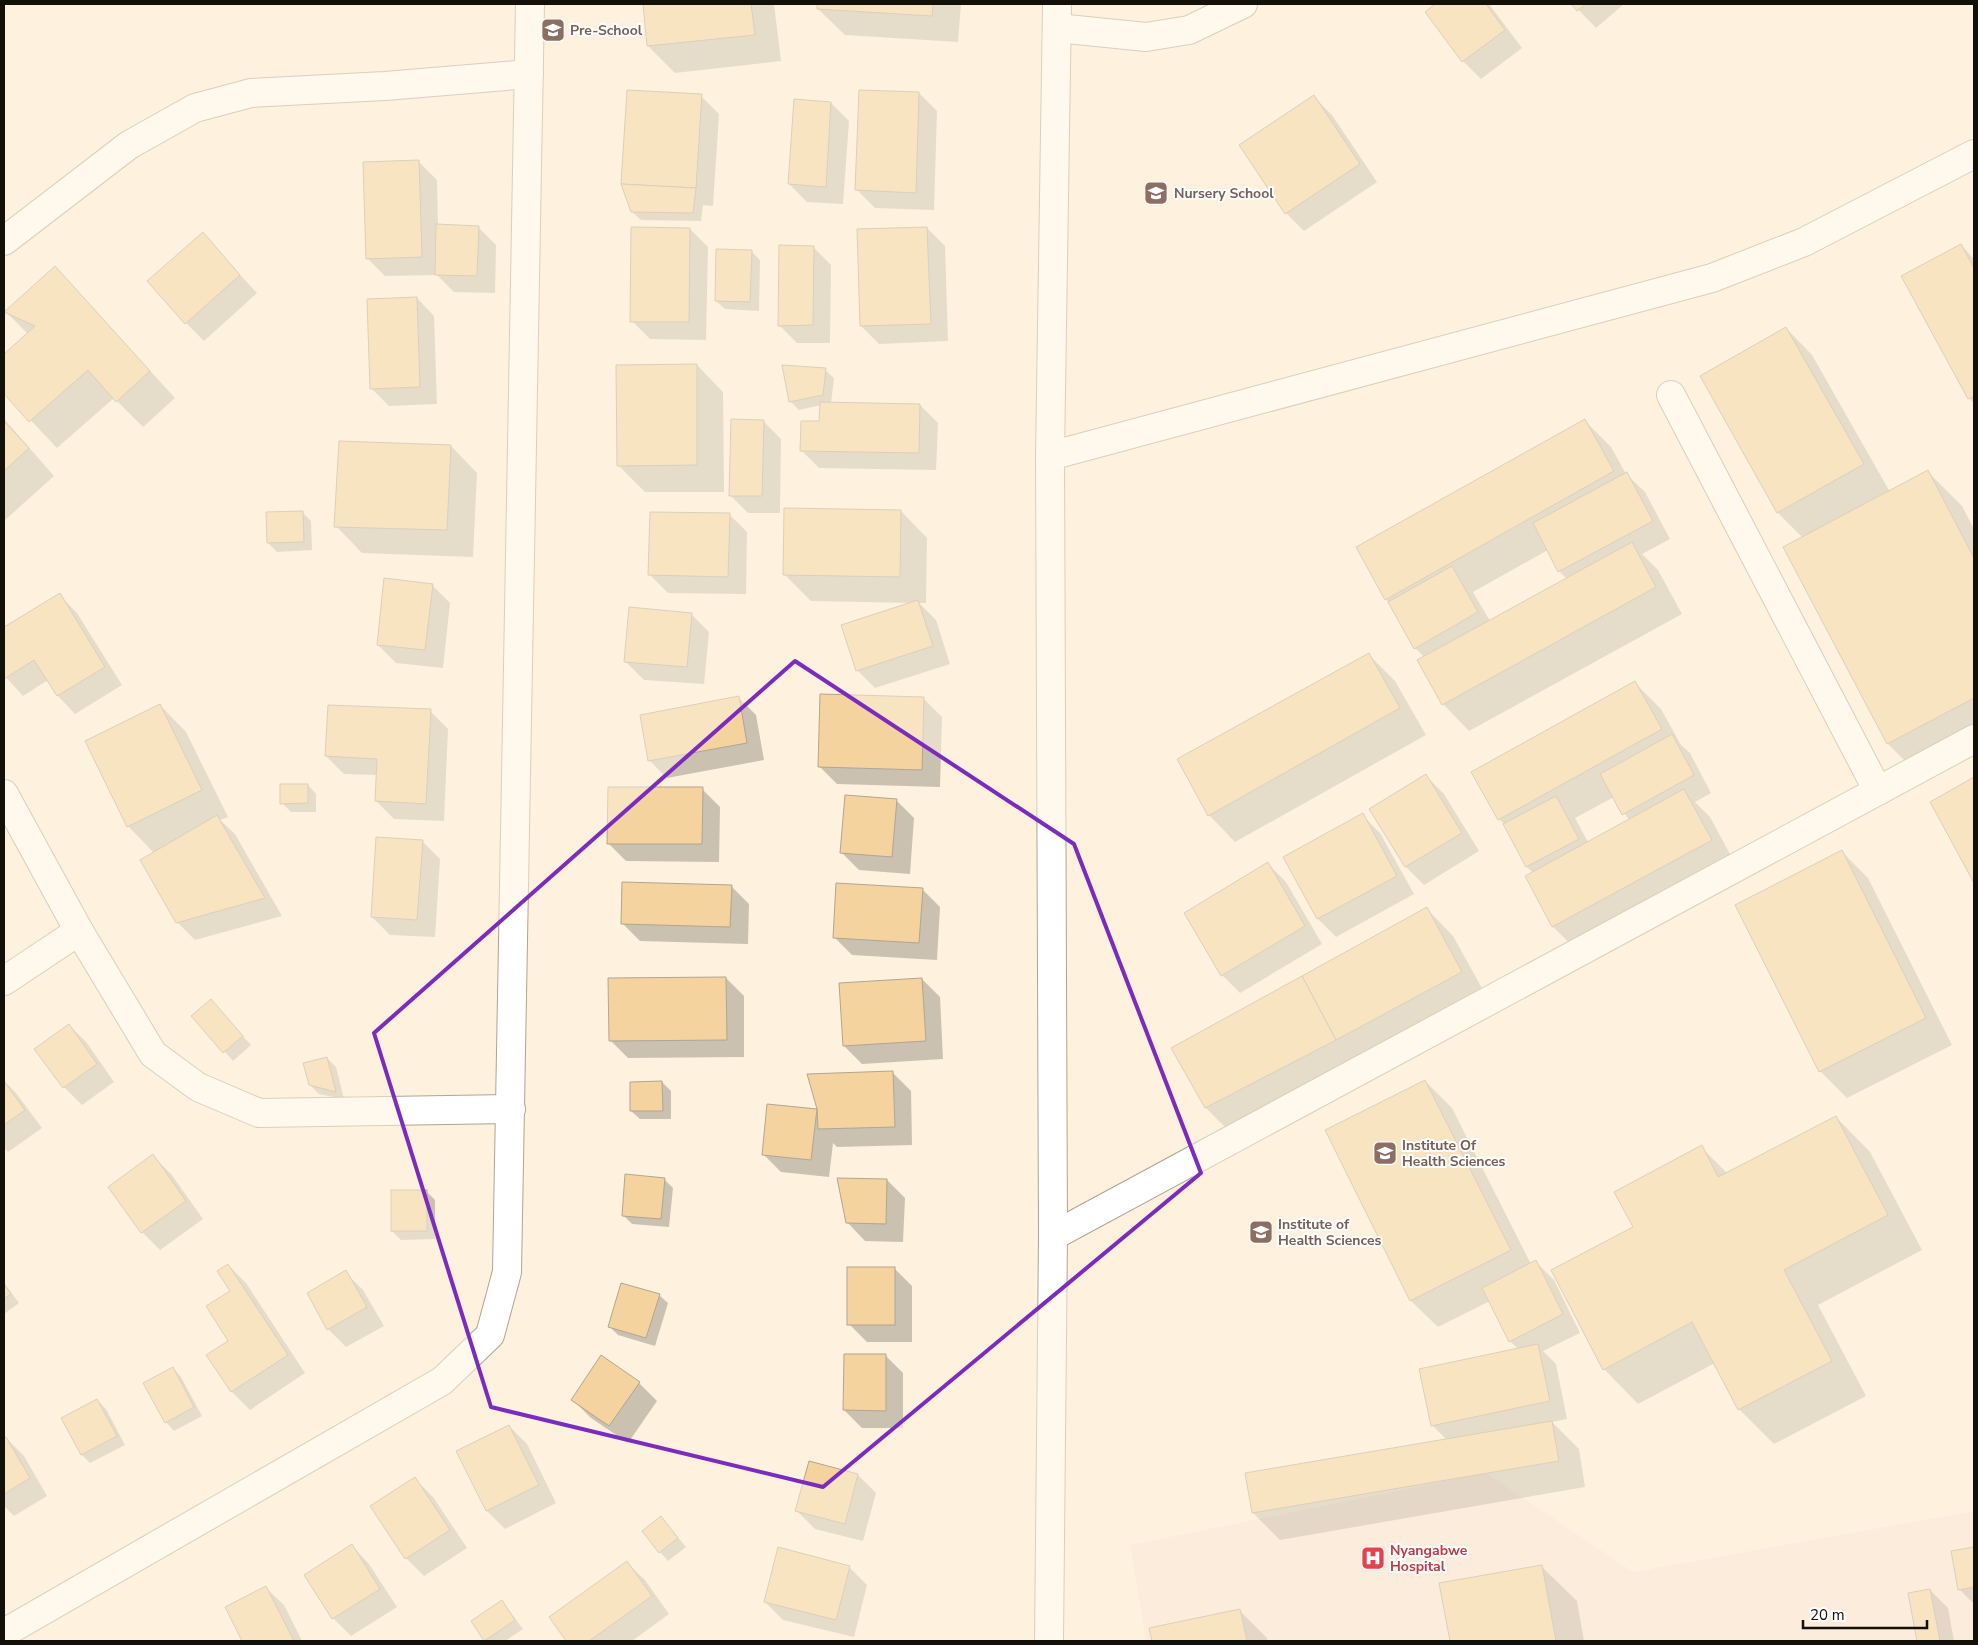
<svg xmlns="http://www.w3.org/2000/svg" width="1978" height="1645" font-family="'Nunito Sans',sans-serif">
<rect width="100%" height="100%" fill="#fef2de"/>
<!-- medical -->
<path fill="#fae4d7" d="M 1486,1473 L 1633,1572 L 1974,1511 L 1974,1641 L 1146,1641 L 1130,1545 Z"/>
<!-- shadow -->
<g fill="#0003" fill-rule="evenodd">
<path d="M 644,4 L 774,4 L 781,61 L 675,73 L 648,46 Z"/>
<path d="M 819,4 L 961,4 L 958,42 L 845,35 L 818,9 Z"/>
<path d="M 1437,4 L 1489,4 L 1522,48 L 1481,79 L 1463,61 L 1427,12 Z"/>
<path d="M 1573,4 L 1624,4 L 1596,28 Z"/>
<path d="M 919,93 L 937,111 L 934,210 L 875,208 L 857,190 Z"/>
<path d="M 701,96 L 719,114 L 713,206 L 703,205 L 701,221 L 641,220 L 632,212 Z"/>
<path d="M 1314,97 L 1332,115 L 1377,182 L 1304,231 L 1286,213 Z"/>
<path d="M 831,103 L 849,121 L 843,204 L 807,202 L 789,184 Z"/>
<path d="M 419,162 L 437,180 L 438,226 L 478,227 L 496,245 L 495,293 L 454,292 L 437,275 L 385,276 L 367,258 Z"/>
<path d="M 927,228 L 945,246 L 948,341 L 879,344 L 861,326 Z"/>
<path d="M 690,229 L 708,247 L 706,340 L 650,339 L 632,321 Z"/>
<path d="M 202,234 L 257,293 L 204,341 L 186,323 Z"/>
<path d="M 1961,245 L 1974,259 L 1974,404 L 1969,398 Z"/>
<path d="M 813,247 L 831,265 L 830,343 L 797,343 L 779,325 Z"/>
<path d="M 751,251 L 760,260 L 759,311 L 725,309 L 716,301 Z"/>
<path d="M 55,267 L 175,398 L 143,427 L 114,398 L 57,448 L 4,392 L 4,355 L 28,334 L 6,312 Z"/>
<path d="M 417,298 L 434,316 L 437,404 L 389,406 L 371,388 Z"/>
<path d="M 1786,328 L 1812,355 L 1890,492 L 1928,472 L 1962,506 L 1974,529 L 1974,751 L 1922,778 L 1888,744 L 1803,538 L 1778,513 L 1702,377 Z"/>
<path d="M 697,365 L 723,392 L 724,492 L 645,492 L 618,465 Z"/>
<path d="M 825,370 L 834,378 L 831,404 L 920,405 L 938,423 L 936,470 L 819,468 L 801,450 L 821,422 L 821,405 L 799,410 L 790,401 Z"/>
<path d="M 4,419 L 54,476 L 4,521 Z"/>
<path d="M 1584,420 L 1611,447 L 1626,474 L 1645,492 L 1670,539 L 1642,554 L 1658,570 L 1682,614 L 1469,731 L 1443,704 L 1424,657 L 1415,648 L 1386,599 ZM 1548,550 L 1559,571 L 1567,579 L 1490,621 L 1473,592 Z"/>
<path d="M 763,421 L 781,439 L 780,513 L 748,513 L 730,495 Z"/>
<path d="M 451,446 L 477,473 L 473,557 L 362,553 L 336,526 Z"/>
<path d="M 901,511 L 927,538 L 926,603 L 919,603 L 936,620 L 950,664 L 875,688 L 857,670 L 914,603 L 811,601 L 785,575 Z"/>
<path d="M 302,512 L 311,521 L 312,550 L 277,552 L 268,543 Z"/>
<path d="M 729,514 L 747,532 L 746,594 L 668,593 L 650,575 Z"/>
<path d="M 432,585 L 450,603 L 443,668 L 396,663 L 378,645 Z"/>
<path d="M 59,595 L 77,613 L 122,685 L 75,714 L 58,696 L 48,680 L 23,696 L 4,675 L 4,629 Z"/>
<path d="M 691,614 L 709,632 L 704,684 L 644,680 L 626,662 Z"/>
<path d="M 1368,654 L 1395,681 L 1426,735 L 1235,842 L 1209,815 Z"/>
<path d="M 1635,683 L 1661,709 L 1681,745 L 1690,753 L 1711,793 L 1695,802 L 1710,817 L 1737,867 L 1580,953 L 1553,927 L 1526,876 L 1533,873 L 1527,867 L 1506,826 L 1499,819 ZM 1614,797 L 1629,820 L 1588,842 L 1575,818 Z"/>
<path d="M 738,697 L 756,715 L 764,760 L 667,778 L 649,760 Z"/>
<path d="M 924,699 L 942,717 L 940,787 L 837,784 L 819,766 Z"/>
<path d="M 160,705 L 186,732 L 228,817 L 220,820 L 235,834 L 282,916 L 195,940 L 177,922 L 154,853 L 128,826 Z"/>
<path d="M 430,711 L 448,729 L 444,821 L 394,819 L 376,801 L 377,775 L 344,774 L 326,756 Z"/>
<path d="M 1426,776 L 1444,794 L 1479,851 L 1424,885 L 1406,867 L 1371,809 Z"/>
<path d="M 1974,778 L 1974,881 L 1931,802 Z"/>
<path d="M 308,785 L 316,794 L 316,812 L 291,812 L 282,803 Z"/>
<path d="M 702,789 L 720,807 L 719,862 L 626,861 L 608,843 Z"/>
<path d="M 896,800 L 914,818 L 910,874 L 859,870 L 841,852 Z"/>
<path d="M 1362,815 L 1380,833 L 1414,894 L 1336,937 L 1318,919 L 1285,857 Z"/>
<path d="M 422,841 L 440,859 L 435,937 L 390,935 L 372,917 Z"/>
<path d="M 1842,852 L 1868,878 L 1952,1045 L 1847,1098 L 1820,1071 Z"/>
<path d="M 1268,864 L 1286,882 L 1322,944 L 1240,993 L 1222,975 Z"/>
<path d="M 731,886 L 749,904 L 748,944 L 640,941 L 622,923 Z"/>
<path d="M 922,889 L 940,907 L 937,960 L 852,955 L 834,937 Z"/>
<path d="M 1427,909 L 1453,936 L 1488,999 L 1232,1134 L 1206,1108 L 1172,1048 Z"/>
<path d="M 726,978 L 744,996 L 744,1057 L 628,1058 L 610,1040 Z"/>
<path d="M 922,979 L 940,997 L 943,1059 L 862,1064 L 844,1046 Z"/>
<path d="M 219,1010 L 251,1045 L 233,1061 L 193,1016 Z"/>
<path d="M 69,1025 L 87,1043 L 114,1082 L 82,1105 L 64,1087 L 36,1049 Z"/>
<path d="M 327,1058 L 336,1067 L 344,1099 L 319,1094 L 310,1085 Z"/>
<path d="M 893,1073 L 911,1091 L 912,1145 L 837,1147 L 833,1143 L 829,1177 L 781,1172 L 763,1154 L 769,1105 L 819,1110 Z"/>
<path d="M 4,1081 L 16,1093 L 42,1128 L 8,1152 L 4,1148 Z"/>
<path d="M 1425,1081 L 1452,1108 L 1531,1264 L 1536,1262 L 1554,1280 L 1580,1333 L 1543,1351 L 1556,1364 L 1567,1419 L 1552,1422 L 1579,1449 L 1585,1487 L 1280,1540 L 1253,1513 L 1246,1474 L 1447,1440 L 1432,1425 L 1519,1350 L 1510,1341 L 1490,1301 L 1438,1327 L 1411,1301 L 1326,1131 Z"/>
<path d="M 662,1082 L 671,1091 L 671,1119 L 640,1119 L 631,1111 Z"/>
<path d="M 1836,1117 L 1870,1152 L 1922,1250 L 1818,1305 L 1866,1396 L 1774,1444 L 1739,1409 L 1715,1363 L 1638,1404 L 1604,1369 L 1701,1147 L 1728,1174 Z"/>
<path d="M 153,1156 L 171,1174 L 203,1219 L 160,1250 L 142,1232 Z"/>
<path d="M 664,1179 L 673,1188 L 669,1227 L 632,1224 L 623,1215 Z"/>
<path d="M 887,1180 L 905,1198 L 903,1242 L 865,1241 L 847,1222 Z"/>
<path d="M 426,1191 L 435,1200 L 435,1239 L 401,1240 L 392,1231 Z"/>
<path d="M 228,1265 L 246,1283 L 305,1373 L 250,1410 L 232,1392 L 208,1355 L 230,1341 L 232,1291 Z"/>
<path d="M 894,1268 L 912,1286 L 912,1342 L 867,1342 L 849,1324 Z"/>
<path d="M 345,1272 L 363,1290 L 384,1326 L 346,1347 L 328,1329 Z"/>
<path d="M 4,1283 L 19,1303 L 4,1314 Z"/>
<path d="M 659,1295 L 668,1303 L 655,1346 L 618,1335 L 609,1326 Z"/>
<path d="M 885,1355 L 903,1373 L 903,1428 L 862,1428 L 844,1410 Z"/>
<path d="M 173,1368 L 181,1377 L 202,1416 L 174,1431 L 166,1422 Z"/>
<path d="M 639,1383 L 657,1401 L 628,1443 L 591,1418 L 573,1400 Z"/>
<path d="M 97,1400 L 106,1409 L 125,1445 L 90,1463 L 82,1455 Z"/>
<path d="M 509,1426 L 527,1444 L 556,1503 L 505,1529 L 487,1511 Z"/>
<path d="M 6,1438 L 24,1456 L 47,1496 L 14,1516 L 4,1506 L 4,1440 Z"/>
<path d="M 858,1475 L 876,1493 L 863,1541 L 815,1529 L 797,1511 Z"/>
<path d="M 415,1479 L 433,1497 L 467,1548 L 424,1576 L 406,1558 Z"/>
<path d="M 661,1517 L 686,1547 L 668,1561 L 660,1552 Z"/>
<path d="M 352,1546 L 369,1564 L 397,1607 L 351,1636 L 333,1618 Z"/>
<path d="M 1974,1548 L 1974,1604 L 1959,1589 L 1953,1552 Z"/>
<path d="M 627,1563 L 645,1580 L 669,1614 L 632,1641 L 568,1641 L 551,1618 Z"/>
<path d="M 849,1567 L 867,1585 L 854,1637 L 783,1620 L 765,1602 Z"/>
<path d="M 1542,1567 L 1577,1601 L 1584,1641 L 1451,1641 L 1441,1584 Z"/>
<path d="M 266,1588 L 284,1605 L 302,1641 L 244,1641 L 227,1607 Z"/>
<path d="M 1930,1590 L 1948,1608 L 1954,1641 L 1918,1641 L 1909,1594 Z"/>
<path d="M 502,1601 L 523,1629 L 505,1641 L 487,1641 L 485,1640 Z"/>
<path d="M 1240,1611 L 1267,1638 L 1267,1641 L 1153,1641 L 1151,1629 Z"/>
</g>
<!-- building -->
<g fill="#f4d39f" stroke="#b1a593">
<path d="M 643,4 L 751,4 L 755,35 L 647,46 Z"/>
<path d="M 817,4 L 933,4 L 932,16 L 817,9 Z"/>
<path d="M 1435,4 L 1486,4 L 1505,30 L 1462,62 L 1425,12 Z"/>
<path d="M 1571,4 L 1586,4 L 1577,11 Z"/>
<path d="M 627,90 L 702,94 L 696,188 L 621,184 Z"/>
<path d="M 859,90 L 919,92 L 916,193 L 855,190 Z"/>
<path d="M 1314,95 L 1360,164 L 1285,214 L 1239,145 Z"/>
<path d="M 794,99 L 831,102 L 826,187 L 788,184 Z"/>
<path d="M 419,160 L 422,257 L 366,259 L 363,162 Z"/>
<path d="M 621,184 L 696,188 L 693,213 L 631,212 Z"/>
<path d="M 436,224 L 479,226 L 477,276 L 435,275 Z"/>
<path d="M 631,227 L 690,228 L 689,322 L 630,322 Z"/>
<path d="M 927,227 L 931,324 L 860,326 L 857,229 Z"/>
<path d="M 203,232 L 240,275 L 185,324 L 147,281 Z"/>
<path d="M 1961,244 L 1974,268 L 1974,396 L 1968,399 L 1901,276 Z"/>
<path d="M 779,245 L 814,246 L 813,325 L 778,326 Z"/>
<path d="M 716,249 L 752,250 L 750,302 L 715,301 Z"/>
<path d="M 55,266 L 150,371 L 116,402 L 88,370 L 29,422 L 4,394 L 4,354 L 35,326 L 4,312 Z"/>
<path d="M 417,297 L 420,387 L 370,389 L 367,299 Z"/>
<path d="M 1786,327 L 1864,464 L 1777,513 L 1700,376 Z"/>
<path d="M 697,364 L 697,465 L 617,466 L 616,365 Z"/>
<path d="M 782,365 L 826,368 L 823,395 L 789,402 Z"/>
<path d="M 820,402 L 920,404 L 919,453 L 800,451 L 801,421 L 819,421 Z"/>
<path d="M 731,419 L 764,420 L 762,496 L 729,496 Z"/>
<path d="M 1585,419 L 1614,471 L 1385,600 L 1356,547 Z"/>
<path d="M 4,421 L 29,448 L 4,471 Z"/>
<path d="M 339,441 L 451,445 L 447,530 L 334,527 Z"/>
<path d="M 1928,470 L 1974,558 L 1974,698 L 1887,744 L 1783,547 Z"/>
<path d="M 1627,472 L 1653,521 L 1558,572 L 1533,523 Z"/>
<path d="M 784,508 L 901,510 L 900,577 L 783,575 Z"/>
<path d="M 303,511 L 304,542 L 267,543 L 266,512 Z"/>
<path d="M 650,512 L 730,513 L 728,577 L 648,575 Z"/>
<path d="M 1632,542 L 1656,587 L 1442,705 L 1417,660 Z"/>
<path d="M 1452,566 L 1478,612 L 1414,649 L 1388,602 Z"/>
<path d="M 384,578 L 433,584 L 425,650 L 377,645 Z"/>
<path d="M 60,593 L 105,667 L 57,696 L 34,660 L 4,679 L 4,627 Z"/>
<path d="M 918,600 L 933,646 L 856,671 L 841,625 Z"/>
<path d="M 629,607 L 692,613 L 687,667 L 624,662 Z"/>
<path d="M 1369,653 L 1400,708 L 1208,816 L 1177,759 Z"/>
<path d="M 1635,681 L 1662,729 L 1498,820 L 1471,772 Z"/>
<path d="M 820,694 L 924,697 L 922,770 L 818,767 Z"/>
<path d="M 739,696 L 747,743 L 648,761 L 640,715 Z"/>
<path d="M 160,704 L 202,790 L 127,827 L 85,741 Z"/>
<path d="M 328,705 L 431,709 L 426,804 L 375,801 L 377,759 L 325,756 Z"/>
<path d="M 1672,734 L 1694,775 L 1622,815 L 1600,774 Z"/>
<path d="M 1426,774 L 1462,833 L 1405,867 L 1369,809 Z"/>
<path d="M 1974,777 L 1974,883 L 1930,802 Z"/>
<path d="M 280,784 L 308,784 L 308,803 L 280,804 Z"/>
<path d="M 608,787 L 703,787 L 702,844 L 607,844 Z"/>
<path d="M 1684,789 L 1712,840 L 1552,927 L 1525,876 Z"/>
<path d="M 845,795 L 897,799 L 892,857 L 840,853 Z"/>
<path d="M 1556,796 L 1579,839 L 1526,867 L 1503,824 Z"/>
<path d="M 1363,813 L 1397,876 L 1317,919 L 1283,857 Z"/>
<path d="M 217,815 L 265,898 L 176,923 L 140,860 Z"/>
<path d="M 376,837 L 423,840 L 417,920 L 371,917 Z"/>
<path d="M 1842,850 L 1926,1018 L 1819,1072 L 1735,905 Z"/>
<path d="M 1268,862 L 1305,926 L 1221,976 L 1184,913 Z"/>
<path d="M 622,882 L 732,885 L 730,927 L 621,924 Z"/>
<path d="M 836,883 L 923,888 L 919,943 L 833,938 Z"/>
<path d="M 1427,907 L 1462,972 L 1336,1040 L 1302,976 Z"/>
<path d="M 1302,976 L 1336,1040 L 1205,1108 L 1171,1048 Z"/>
<path d="M 726,977 L 727,1040 L 609,1041 L 608,978 Z"/>
<path d="M 922,978 L 926,1041 L 843,1046 L 839,983 Z"/>
<path d="M 211,999 L 243,1036 L 223,1053 L 191,1016 Z"/>
<path d="M 69,1024 L 97,1064 L 63,1088 L 34,1049 Z"/>
<path d="M 327,1057 L 336,1092 L 309,1085 L 303,1063 Z"/>
<path d="M 893,1071 L 895,1127 L 818,1129 L 817,1109 L 807,1074 Z"/>
<path d="M 1425,1080 L 1511,1250 L 1410,1301 L 1325,1130 Z"/>
<path d="M 4,1081 L 25,1110 L 4,1125 Z"/>
<path d="M 662,1081 L 663,1111 L 630,1111 L 630,1082 Z"/>
<path d="M 767,1104 L 817,1109 L 811,1160 L 762,1155 Z"/>
<path d="M 1836,1116 L 1888,1215 L 1784,1270 L 1832,1361 L 1738,1410 L 1692,1322 L 1603,1370 L 1551,1270 L 1633,1227 L 1614,1192 L 1702,1145 L 1718,1177 Z"/>
<path d="M 153,1154 L 186,1201 L 141,1233 L 108,1187 Z"/>
<path d="M 625,1174 L 665,1178 L 661,1219 L 622,1216 Z"/>
<path d="M 837,1178 L 887,1179 L 886,1224 L 846,1223 Z"/>
<rect x="391" y="1190" width="36" height="41"/>
<path d="M 1536,1260 L 1563,1314 L 1509,1342 L 1482,1288 Z"/>
<path d="M 228,1264 L 288,1355 L 231,1392 L 206,1355 L 228,1341 L 206,1306 L 230,1291 L 217,1271 Z"/>
<rect x="847" y="1267" width="48" height="58"/>
<path d="M 346,1270 L 367,1307 L 327,1330 L 307,1293 Z"/>
<path d="M 621,1283 L 660,1294 L 646,1338 L 608,1327 Z"/>
<path d="M 4,1284 L 11,1294 L 4,1299 Z"/>
<path d="M 1538,1344 L 1550,1401 L 1431,1426 L 1419,1369 Z"/>
<path d="M 844,1354 L 886,1354 L 886,1411 L 843,1410 Z"/>
<path d="M 601,1355 L 640,1382 L 609,1426 L 571,1400 Z"/>
<path d="M 173,1367 L 194,1407 L 165,1423 L 143,1383 Z"/>
<path d="M 97,1399 L 117,1436 L 81,1455 L 61,1418 Z"/>
<path d="M 1552,1421 L 1559,1461 L 1252,1513 L 1245,1473 Z"/>
<path d="M 509,1425 L 539,1485 L 486,1511 L 456,1451 Z"/>
<path d="M 6,1437 L 30,1478 L 4,1494 L 4,1438 Z"/>
<path d="M 809,1461 L 858,1474 L 845,1524 L 795,1511 Z"/>
<path d="M 415,1477 L 450,1530 L 405,1559 L 370,1506 Z"/>
<path d="M 661,1516 L 678,1538 L 659,1553 L 642,1531 Z"/>
<path d="M 352,1544 L 380,1589 L 332,1619 L 304,1575 Z"/>
<path d="M 778,1547 L 850,1566 L 836,1620 L 764,1602 Z"/>
<path d="M 1974,1547 L 1974,1587 L 1958,1590 L 1951,1551 Z"/>
<path d="M 627,1561 L 652,1596 L 589,1641 L 566,1641 L 549,1617 Z"/>
<path d="M 1542,1565 L 1556,1641 L 1450,1641 L 1439,1583 Z"/>
<path d="M 266,1586 L 294,1641 L 242,1641 L 225,1607 Z"/>
<path d="M 1930,1589 L 1940,1641 L 1917,1641 L 1908,1593 Z"/>
<path d="M 502,1600 L 515,1620 L 484,1641 L 471,1621 Z"/>
<path d="M 1240,1609 L 1247,1641 L 1152,1641 L 1149,1628 Z"/>
</g>
<g fill="none" stroke-linecap="round" stroke-linejoin="round">
<!-- minor casing -->
<g stroke="#b0a492" stroke-width="30">
<g id="minor">
<path d="M 1057,28 L 1146,37 L 1189,30 L 1243,4"/>
<path d="M 4,241 L 129,145 L 195,108 L 251,93 L 385,86 L 529,74"/>
<path d="M 1671,395 L 1878,791"/>
<path d="M 1050,456 L 1712,278 L 1804,242 L 1974,154"/>
<path d="M 4,794 L 79,931 L 153,1054 L 198,1087 L 259,1113 L 511,1109"/>
<path d="M 4,981 L 79,931"/>
<path d="M 1053,1236 L 1974,739"/>
<path d="M 4,1633 L 442,1381 L 490,1335 L 507,1272 L 530,4"/>
</g>
</g>
<!-- secondary casing -->
<g stroke="#b0a492" stroke-width="30">
<path id="secondary" d="M 1049,1641 L 1053,1236 L 1050,456 L 1057,4"/>
</g>
<!-- minor -->
<use href="#minor" stroke="#fff" stroke-width="28"/>
<!-- secondary -->
<use href="#secondary" stroke="#fff" stroke-width="28"/>
</g>
<!-- marked area -->
<path d="M0 0H1978V1645H0ZM 795,661 L 1074,844 L 1201,1173 L 823,1487 L 491,1407 L 374,1033 Z" fill="#fef2de" fill-opacity=".55" fill-rule="evenodd"/>
<path fill="none" stroke="#7b2cbf" stroke-width="4" stroke-linejoin="round" d="M 795,661 L 1074,844 L 1201,1173 L 823,1487 L 491,1407 L 374,1033 Z"/>
<!-- icons -->
<defs>
<g id="school-square" transform="scale(1.25)"><rect x="-9" y="-9" width="18" height="18" rx="4" fill="#8d6e63" stroke="#fff"/><path d="M0-5L7-2L0 1L-7-2ZM-4 1L0 2.5L4 1V4Q0 6-4 4Z" fill="#fff"/></g>
<g id="university-square" transform="scale(1.25)"><rect x="-9" y="-9" width="18" height="18" rx="4" fill="#8d6e63" stroke="#fff"/><path d="M0-5L7-2L0 1L-7-2ZM-4 1L0 2.5L4 1V4Q0 6-4 4Z" fill="#fff"/></g>
<g id="hospital-square" transform="scale(1.25)"><rect x="-9" y="-9" width="18" height="18" rx="4" fill="#e0444e" stroke="#fff"/><path d="M-5-5h3v3.5h4V-5h3V5h-3V1.5h-4V5h-3Z" fill="#fff"/></g>
</defs>
<g fill-rule="evenodd">
<use href="#school-square" x="553" y="30"/>
<use href="#school-square" x="1156" y="193"/>
<use href="#university-square" x="1385" y="1153"/>
<use href="#school-square" x="1261" y="1232"/>
<use href="#hospital-square" x="1373" y="1558"/>
</g>
<g text-anchor="middle" dominant-baseline="central" stroke-width="4" stroke-linejoin="round" paint-order="stroke">
<!-- education labels -->
<g font-size="14" font-weight="bold" fill="#785e54" stroke="#fff" text-anchor="start">
<text x="570" y="30">Pre-School</text>
<text x="1174" y="193">Nursery School</text>
<text x="1402" y="1145">Institute Of<tspan x="1402" dy="16">Health Sciences</tspan></text>
<text x="1278" y="1224">Institute of<tspan x="1278" dy="16">Health Sciences</tspan></text>
</g>
<!-- health labels -->
<g font-size="14" font-weight="bold" fill="#be3a42" stroke="#fff" text-anchor="start">
<text x="1390" y="1550">Nyangabwe<tspan x="1390" dy="16">Hospital</tspan></text>
</g>
</g>
<!-- border -->
<rect width="1978" height="1645" fill="none" stroke="#130f09" stroke-width="10"/>
<!-- scale -->
<path d="M1803 1620v8h124v-8" fill="none" stroke="#130f09" stroke-width="2.5"/>
<text x="1810" y="1620" font-size="15" fill="#130f09" stroke="#ffffff" stroke-width="4" paint-order="stroke">20 m</text>
</svg>
